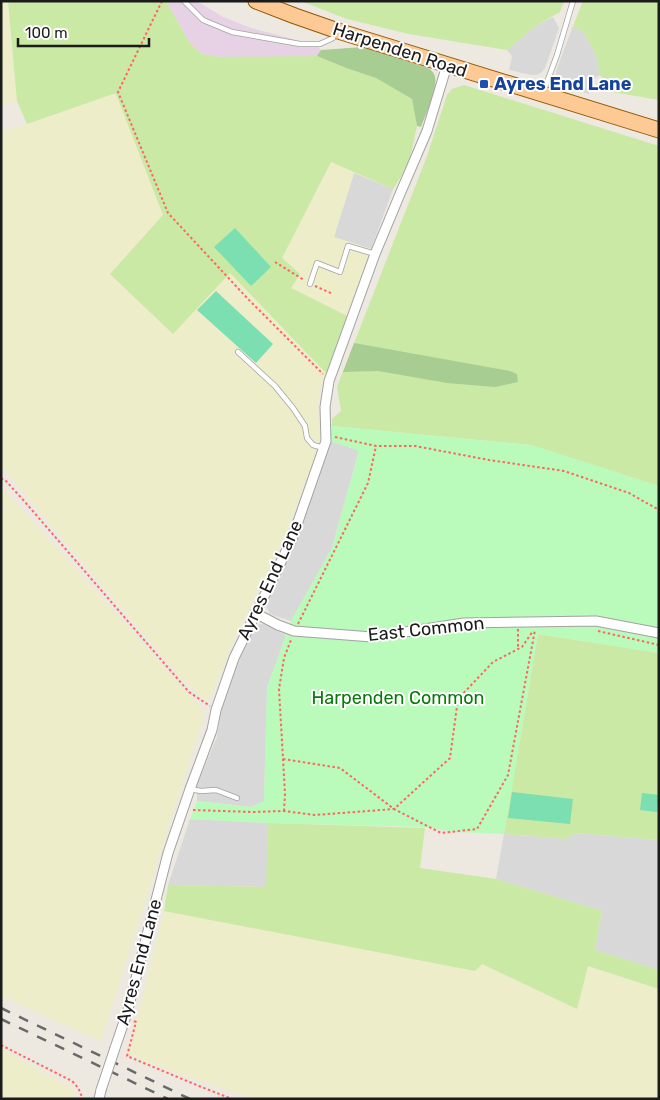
<svg xmlns="http://www.w3.org/2000/svg" width="660" height="1100" font-family="Rubik,sans-serif">
<rect width="100%" height="100%" fill="#ede8e0"/>
<!-- residential -->
<g fill="#d9d8d8">
<path d="M 553,17 L 559,28 L 545,68 L 542,72 L 537,75 L 531,75 L 509,70 L 512,56 L 507,50 L 537,25 Z"/>
<path d="M 573,26 L 584,33 L 596,55 L 600,75 L 591,81 L 589,94 L 568,88 L 563,86 L 556,77 L 556,71 Z"/>
<path d="M 354,173 L 393,189 L 371,249 L 334,237 Z"/>
<path d="M 330,441 L 359,450 L 332,548 L 291,621 L 270,614 L 266,606 L 266,598 Z"/>
<path d="M 260,624 L 263,624 L 286,635 L 267,688 L 264,802 L 251,807 L 197,801 L 197,785 L 217,737 L 223,702 L 233,674 L 255,627 Z"/>
<path d="M 190,819 L 268,823 L 267,887 L 168,885 Z"/>
<path d="M 574,833 L 659,840 L 659,970 L 595,950 L 602,911 L 496,879 L 504,834 L 566,839 Z"/>
</g>
<!-- industrial -->
<path fill="#e6d2e4" d="M 166,1 L 197,1 L 223,17 L 251,28 L 300,41 L 314,42 L 321,50 L 317,56 L 281,57 L 219,57 L 202,54 L 191,45 Z"/>
<!-- farmland -->
<g fill="#ededca">
<path d="M 1,1 L 8,1 L 17,101 L 1,105 Z"/>
<path d="M 113,94 L 116,94 L 163,215 L 111,274 L 230,273 L 327,374 L 319,391 L 318,406 L 319,423 L 321,437 L 318,452 L 304,484 L 286,535 L 279,548 L 235,637 L 213,692 L 207,702 L 201,698 L 173,669 L 4,470 L 1,468 L 1,131 L 27,124 Z"/>
<path d="M 331,162 L 354,173 L 334,237 L 371,249 L 349,317 L 291,288 L 282,259 Z"/>
<path d="M 1,486 L 205,712 L 101,1041 L 1,996 Z"/>
<path d="M 164,911 L 475,971 L 482,964 L 577,1009 L 588,966 L 659,989 L 659,1099 L 256,1099 L 218,1087 L 128,1055 Z"/>
<path d="M 1,1048 L 74,1090 L 75,1099 L 1,1099 Z"/>
</g>
<!-- grass -->
<g fill="#cae9a4">
<path d="M 8,1 L 166,1 L 191,45 L 202,54 L 219,57 L 317,56 L 346,68 L 376,78 L 412,99 L 417,126 L 409,164 L 393,189 L 331,162 L 282,258 L 300,274 L 291,288 L 349,317 L 327,374 L 230,273 L 173,334 L 110,274 L 163,215 L 116,94 L 113,94 L 27,124 L 17,101 Z"/>
<path d="M 301,1 L 564,1 L 560,12 L 537,25 L 507,50 L 409,34 L 347,19 Z"/>
<path d="M 583,1 L 659,1 L 659,100 L 613,92 L 600,75 L 596,55 L 584,33 L 573,26 Z"/>
<path d="M 464,85 L 659,146 L 659,486 L 531,445 L 332,426 L 332,419 L 341,411 L 337,387 L 427,156 L 447,95 L 452,89 Z"/>
<path d="M 538,634 L 659,653 L 659,840 L 575,833 L 566,839 L 504,834 Z"/>
<path d="M 268,823 L 425,828 L 420,868 L 496,879 L 602,911 L 595,950 L 659,970 L 659,989 L 588,966 L 577,1009 L 482,964 L 475,971 L 164,911 L 168,885 L 266,887 Z"/>
</g>
<!-- forest -->
<g fill="#a8cd93">
<path d="M 363,47 L 428,68 C 431,70 434,72 435,77 C 438,86 425,117 421,127 L 417,126 L 412,99 L 376,78 L 346,68 L 317,56 L 321,50 Z"/>
<path d="M 354,343 L 510,371 L 517,374 L 518,382 L 495,387 L 447,383 L 378,371 L 343,372 Z"/>
</g>
<!-- park -->
<path fill="#bafabb" d="M 332,426 L 531,445 L 659,486 L 659,653 L 538,634 L 504,834 L 455,832 L 425,827 L 268,823 L 190,819 L 197,801 L 251,807 L 264,801 L 267,688 L 291,621 L 332,548 L 359,451 L 330,441 Z"/>
<!-- pitch -->
<g fill="#7bdfb2">
<path d="M 235,228 L 271,267 L 251,286 L 214,247 Z"/>
<path d="M 216,291 L 273,344 L 256,363 L 197,310 Z"/>
<path d="M 512,792 L 573,799 L 570,824 L 508,818 Z"/>
<path d="M 642,793 L 659,795 L 657,812 L 640,810 Z"/>
</g>
<g fill="none" stroke-linecap="round" stroke-linejoin="round">
<!-- service casing -->
<g stroke="#a2a2a2" stroke-width="6">
<g id="service">
<path d="M 184,1 L 203,20 L 232,32 L 300,44 L 320,44 L 333,38 L 336,34"/>
<path d="M 543,93 L 557,55 L 573,1"/>
<path d="M 310,284 L 317,263 L 340,272 L 348,246 L 375,254"/>
<path d="M 238,352 L 275,386 L 293,408 L 305,426 L 307,438 L 313,445 L 324,448"/>
<path d="M 190,789 L 201,791 L 216,790 L 237,798"/>
</g>
</g>
<!-- minor casing -->
<g stroke="#a2a2a2" stroke-width="11">
<g id="minor">
<path d="M 255,613 L 278,625 L 294,631 L 372,637 L 464,623 L 596,621 L 659,633"/>
<path d="M 115,1048 L 127,1013 L 168,853 L 190,789 L 212,730 L 216,710 L 234,658 L 292,539 L 326,441 L 325,407 L 329,381 L 375,254 L 400,194 L 427,131 L 447,65"/>
<path d="M 99,1099 L 101,1090"/>
</g>
</g>
<!-- primary casing -->
<g stroke="#925800" stroke-width="17">
<path id="primary" d="M 256,1 L 295,16 L 338,31 L 659,130"/>
</g>
<!-- path -->
<g stroke="#fc6762" stroke-width="2" stroke-dasharray="2.5 2.5" stroke-linecap="butt">
<path d="M 162,1 L 118,92 L 168,213 L 248,299 L 323,374"/>
<path d="M 275,262 L 304,280"/>
<path d="M 315,286 L 333,294"/>
<path d="M 335,437 L 376,446 L 415,446 L 489,460 L 564,471 L 629,493 L 659,510"/>
<path d="M 1,478 L 6,481 L 25,502 L 189,692 L 210,706"/>
<path d="M 298,624 L 368,483 L 376,446"/>
<path d="M 518,629 L 518,649"/>
<path d="M 598,631 L 659,645"/>
<path d="M 283,759 L 340,768 L 394,809 L 441,833 L 477,829 L 508,775 L 535,630"/>
<path d="M 193,810 L 253,812 L 284,811 L 315,815 L 394,809 L 450,758 L 458,699 L 493,662 L 522,647 L 533,631"/>
<path d="M 284,811 L 285,794 L 279,689 L 284,658 L 291,640"/>
<path d="M 134,1021 L 136,1022 L 127,1056 L 199,1086 L 232,1099"/>
<path d="M 1,1045 L 72,1081 C 77,1086 81,1091 82,1099"/>
</g>
<!-- service -->
<use href="#service" stroke="#fff" stroke-width="4.5"/>
<!-- minor -->
<use href="#minor" stroke="#fff" stroke-width="9"/>
<!-- primary -->
<use href="#primary" stroke="#fdc995" stroke-width="15"/>
<!-- rail -->
<g stroke="#696969" stroke-width="2.5" stroke-dasharray="10 10" stroke-linecap="butt">
<path d="M 1,1008 L 190,1099"/>
<path d="M 1,1019 L 168,1099"/>
</g>
<!-- minor-bridge casing -->
<g stroke="#a2a2a2" stroke-width="11" stroke-linecap="butt">
<path id="minor-bridge" d="M 101,1090 L 115,1048"/>
</g>
<!-- minor-bridge -->
<use href="#minor-bridge" stroke="#fff" stroke-width="9"/>
</g>
<!-- markers -->
<rect fill="#1a4fb4" stroke="#fff" stroke-width="2" x="479" y="79" width="10" height="10" rx="2.5"/>
<g text-anchor="middle" dominant-baseline="central" stroke-width="4" stroke-linejoin="round" paint-order="stroke">
<!-- street labels -->
<g font-size="18" fill="#1b1b1b" stroke="#fff">
<text transform="translate(400 50) rotate(18)">Harpenden Road</text>
<text transform="translate(270 580) rotate(-65)">Ayres End Lane</text>
<text transform="translate(426 629) rotate(-6)">East Common</text>
<text transform="translate(139 962) rotate(-75)">Ayres End Lane</text>
</g>
<!-- transit labels -->
<g font-size="18" font-weight="bold" fill="#164399" stroke="#fff" text-anchor="start">
<text x="494" y="84">Ayres End Lane</text>
</g>
<!-- park labels -->
<g font-size="18" fill="#09790b" stroke="#fff">
<text x="398" y="698">Harpenden Common</text>
</g>
</g>
<!-- border -->
<rect width="660" height="1100" fill="none" stroke="#1b1b1b" stroke-width="5"/>
<!-- scale -->
<path d="M18 38v8h131v-8" fill="none" stroke="#1b1b1b" stroke-width="2.5"/>
<text x="25" y="38" font-size="15" fill="#1b1b1b" stroke="#ffffff" stroke-width="4" paint-order="stroke">100 m</text>
</svg>
